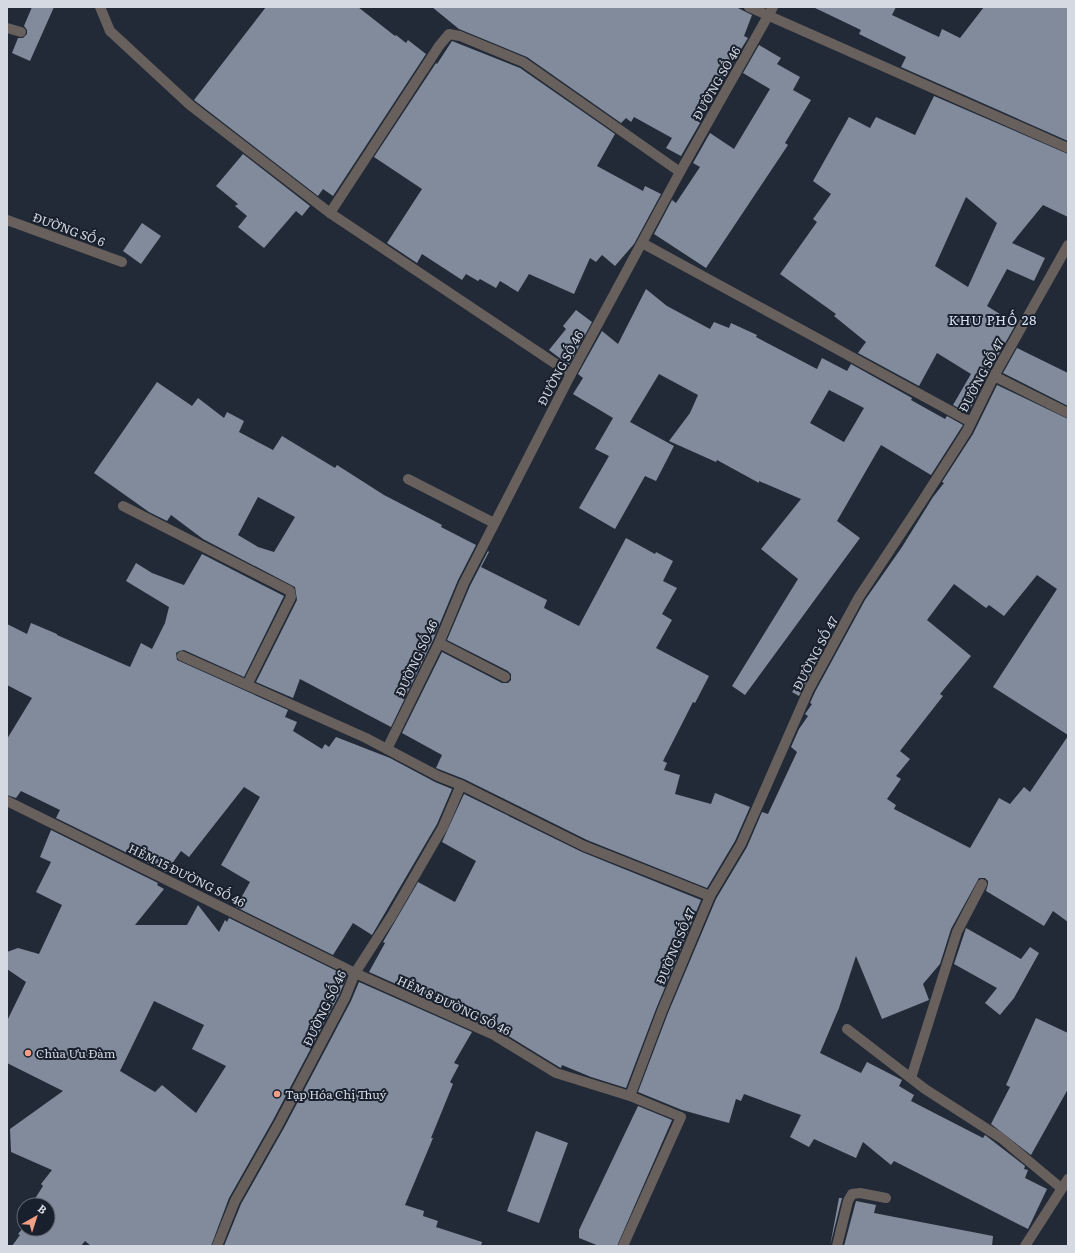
<svg xmlns="http://www.w3.org/2000/svg" width="1075" height="1253" font-family="Literata,serif">
<rect width="100%" height="100%" fill="#222a37"/>
<!-- building -->
<g fill="#818b9b" fill-rule="evenodd">
<path d="M 32,7 L 54,7 L 30,61 L 12,53 L 18,38 L 23,38 L 27,34 L 27,30 L 24,26 Z"/>
<path d="M 266,7 L 358,7 L 395,36 L 396,35 L 406,43 L 408,40 L 426,54 L 333,196 L 323,189 L 318,196 L 194,100 Z"/>
<path d="M 432,7 L 736,7 L 752,15 L 744,36 L 748,38 L 701,114 L 704,116 L 681,156 L 666,148 L 672,138 L 634,117 L 631,122 L 626,118 L 621,123 L 527,57 L 459,29 Z"/>
<path d="M 813,7 L 896,7 L 892,15 L 939,37 L 942,29 L 960,38 L 984,7 L 1068,7 L 1068,141 L 901,67 L 906,57 L 859,34 L 861,30 Z"/>
<path d="M 452,41 L 520,68 L 615,134 L 597,166 L 643,191 L 645,186 L 661,194 L 634,244 L 615,266 L 602,255 L 596,262 L 590,258 L 574,294 L 529,274 L 518,292 L 500,281 L 496,288 L 480,279 L 478,281 L 466,274 L 462,280 L 422,254 L 417,263 L 387,243 L 422,189 L 374,157 L 436,63 L 437,64 Z"/>
<path d="M 759,45 L 781,58 L 777,64 L 800,77 L 793,90 L 811,100 L 785,143 L 788,145 L 706,268 L 654,234 L 672,200 L 676,203 L 700,167 L 693,163 L 710,133 L 734,149 L 770,89 L 743,73 Z"/>
<path d="M 934,96 L 1068,154 L 1068,217 L 1043,205 L 1012,243 L 1045,258 L 1034,281 L 1007,269 L 987,306 L 1016,324 L 988,373 L 968,413 L 953,405 L 971,374 L 937,353 L 919,386 L 858,353 L 866,342 L 834,316 L 836,314 L 780,274 L 817,222 L 813,219 L 831,194 L 813,181 L 849,117 L 870,128 L 876,117 L 915,135 ZM 966,197 L 997,223 L 968,287 L 935,266 Z"/>
<path d="M 243,154 L 310,206 L 302,216 L 296,211 L 264,248 L 238,227 L 247,216 L 235,206 L 238,204 L 216,186 Z"/>
<path d="M 142,223 L 161,236 L 141,264 L 123,251 Z"/>
<path d="M 646,289 L 667,306 L 710,329 L 714,322 L 729,328 L 731,323 L 757,335 L 756,337 L 817,369 L 822,358 L 847,371 L 851,364 L 912,398 L 911,400 L 945,419 L 947,416 L 963,425 L 931,475 L 881,445 L 837,521 L 860,538 L 745,695 L 732,686 L 798,579 L 761,549 L 801,499 L 759,481 L 759,483 L 717,460 L 716,462 L 669,441 L 690,413 L 698,395 L 659,374 L 630,422 L 674,446 L 656,481 L 645,476 L 615,529 L 579,508 L 609,456 L 595,449 L 613,418 L 573,394 L 583,378 L 578,374 L 602,331 L 618,344 ZM 829,390 L 864,408 L 844,442 L 810,423 Z"/>
<path d="M 576,310 L 592,322 L 569,365 L 549,350 L 566,329 L 563,326 Z"/>
<path d="M 1017,348 L 1068,373 L 1068,406 L 1003,373 Z"/>
<path d="M 157,382 L 192,406 L 198,398 L 224,418 L 227,412 L 244,421 L 239,432 L 273,450 L 282,436 L 335,468 L 337,465 L 384,495 L 442,525 L 441,527 L 476,545 L 458,580 L 433,640 L 391,727 L 300,679 L 293,698 L 256,682 L 297,600 L 295,587 L 203,539 L 171,515 L 167,521 L 149,512 L 94,473 ZM 258,497 L 295,517 L 274,552 L 258,547 L 238,535 Z"/>
<path d="M 997,385 L 1068,419 L 1068,735 L 993,687 L 1057,589 L 1037,575 L 1004,616 L 989,605 L 986,608 L 954,584 L 927,620 L 971,656 L 940,694 L 943,696 L 900,751 L 910,759 L 896,776 L 901,779 L 887,799 L 896,805 L 894,809 L 970,848 L 999,798 L 1010,804 L 1024,787 L 1030,792 L 1068,736 L 1068,922 L 1053,911 L 1044,926 L 986,891 L 988,884 L 988,881 L 985,878 L 979,878 L 951,929 L 940,964 L 923,984 L 929,1000 L 882,1019 L 856,956 L 839,1008 L 820,1053 L 861,1073 L 867,1062 L 902,1080 L 899,1086 L 914,1095 L 911,1101 L 983,1138 L 985,1135 L 1025,1166 L 1024,1169 L 1028,1170 L 1025,1178 L 1047,1189 L 1028,1229 L 894,1161 L 891,1165 L 863,1142 L 856,1158 L 814,1139 L 809,1147 L 790,1137 L 801,1115 L 744,1094 L 741,1101 L 736,1099 L 729,1123 L 682,1110 L 638,1092 L 668,1013 L 716,899 L 747,847 L 762,812 L 768,814 L 797,752 L 791,747 L 799,729 L 808,716 L 805,714 L 812,704 L 810,703 L 815,692 L 865,600 L 902,547 L 933,497 L 944,483 L 942,482 L 973,434 Z"/>
<path d="M 626,538 L 655,554 L 656,552 L 673,561 L 663,581 L 677,588 L 662,614 L 672,620 L 656,648 L 709,676 L 695,703 L 693,702 L 663,761 L 667,763 L 664,770 L 680,775 L 675,794 L 711,804 L 715,793 L 750,807 L 735,841 L 707,888 L 587,840 L 464,779 L 441,770 L 436,768 L 442,755 L 402,733 L 442,652 L 502,683 L 508,683 L 511,680 L 511,674 L 508,671 L 447,640 L 470,586 L 488,551 L 489,552 L 481,567 L 547,600 L 544,608 L 579,626 Z"/>
<path d="M 202,554 L 284,596 L 244,677 L 184,650 L 179,651 L 176,653 L 177,660 L 288,710 L 285,717 L 297,722 L 293,731 L 322,749 L 325,744 L 329,747 L 336,737 L 390,758 L 435,782 L 452,789 L 437,824 L 372,935 L 353,923 L 333,955 L 236,907 L 250,882 L 221,865 L 260,797 L 244,787 L 189,857 L 181,851 L 166,872 L 56,818 L 60,810 L 21,791 L 16,798 L 7,795 L 7,739 L 32,698 L 7,685 L 7,624 L 27,634 L 31,623 L 57,634 L 57,635 L 130,667 L 141,643 L 152,649 L 165,623 L 169,607 L 126,581 L 136,563 L 152,573 L 184,585 Z"/>
<path d="M 820,656 L 799,696 L 792,692 Z"/>
<path d="M 464,794 L 582,852 L 701,900 L 656,1009 L 626,1088 L 591,1077 L 562,1065 L 561,1068 L 559,1067 L 497,1029 L 369,972 L 385,943 L 383,942 L 418,882 L 455,902 L 476,861 L 442,842 Z"/>
<path d="M 51,830 L 158,883 L 157,885 L 164,889 L 135,925 L 187,925 L 198,905 L 219,932 L 225,920 L 227,922 L 229,918 L 347,976 L 339,995 L 272,1122 L 229,1198 L 211,1246 L 91,1246 L 85,1241 L 81,1246 L 12,1246 L 20,1235 L 18,1234 L 24,1227 L 24,1229 L 48,1229 L 48,1205 L 31,1205 L 43,1186 L 41,1184 L 52,1170 L 11,1152 L 10,1129 L 63,1091 L 7,1063 L 7,1021 L 26,982 L 7,969 L 7,952 L 18,948 L 39,954 L 62,905 L 36,892 L 51,862 L 40,857 ZM 154,1001 L 204,1025 L 192,1049 L 226,1066 L 196,1113 L 162,1085 L 155,1092 L 120,1071 Z"/>
<path d="M 966,928 L 1021,959 L 1030,947 L 1039,953 L 1014,998 L 1000,1015 L 985,1003 L 997,988 L 954,964 Z"/>
<path d="M 359,982 L 472,1032 L 454,1063 L 459,1065 L 450,1082 L 453,1084 L 431,1138 L 433,1138 L 405,1205 L 424,1211 L 423,1216 L 438,1221 L 436,1227 L 482,1242 L 481,1246 L 224,1246 L 241,1204 L 284,1128 L 351,1001 Z"/>
<path d="M 1036,1018 L 1068,1033 L 1068,1089 L 1031,1155 L 991,1124 L 1010,1087 L 1006,1085 Z"/>
<path d="M 638,1106 L 672,1120 L 617,1246 L 599,1246 L 579,1238 L 579,1230 Z"/>
<path d="M 536,1131 L 568,1143 L 539,1223 L 507,1211 Z"/>
<path d="M 839,1198 L 842,1198 L 830,1246 Z"/>
<path d="M 856,1201 L 876,1205 L 874,1213 L 993,1236 L 992,1246 L 844,1246 Z"/>
</g>
<g fill="none" stroke-linecap="round" stroke-linejoin="round">
<!-- minor -->
<g stroke="#68605d" stroke-width="10">
<path d="M 100,7 L 110,31 L 190,105 L 330,213 L 439,46 L 449,34 L 460,36 L 523,62 L 680,172"/>
<path d="M 749,7 L 1068,148"/>
<path d="M 7,28 L 21,32"/>
<path d="M 330,213 L 571,374"/>
<path d="M 7,220 L 122,262"/>
<path d="M 642,243 L 971,422"/>
<path d="M 994,376 L 1068,413"/>
<path d="M 408,479 L 494,523"/>
<path d="M 123,506 L 290,591 L 291,597 L 247,685"/>
<path d="M 439,643 L 505,677"/>
<path d="M 182,656 L 366,738 L 438,776 L 461,785 L 584,846 L 710,896"/>
<path d="M 387,749 L 439,643 L 464,583 L 571,374 L 680,172 L 773,7"/>
<path d="M 7,801 L 355,973 L 494,1035 L 556,1073 L 630,1096 L 681,1117 L 623,1246"/>
<path d="M 847,1029 L 925,1089 L 1001,1138 L 1061,1188"/>
<path d="M 911,1078 L 957,932 L 982,884"/>
<path d="M 630,1096 L 662,1011 L 710,896 L 741,844 L 809,689 L 859,597 L 921,503 L 967,431 L 994,376 L 1068,245"/>
<path d="M 217,1246 L 235,1201 L 278,1125 L 345,998 L 355,973 L 391,917 L 443,827 L 461,785"/>
<path d="M 837,1246 L 848,1201 L 852,1194 L 860,1193 L 886,1198"/>
<path d="M 1025,1246 L 1068,1179"/>
</g>
</g>
<!-- markers -->
<g fill="#f39f85" stroke="#19202d" stroke-width="1.5">
<circle cx="28" cy="1053" r="4"/>
<circle cx="277" cy="1094" r="4"/>
</g>
<g text-anchor="middle" dominant-baseline="central" stroke-width="4" stroke-linejoin="round" paint-order="stroke">
<!-- street labels -->
<g font-size="12" fill="#d4d9e2" stroke="#19202d">
<text transform="translate(716 83) rotate(-60)">ĐƯỜNG SỐ 46</text>
<text transform="translate(69 229) rotate(20)">ĐƯỜNG SỐ 6</text>
<text transform="translate(560 368) rotate(-62)">ĐƯỜNG SỐ 46</text>
<text transform="translate(981 375) rotate(-62)">ĐƯỜNG SỐ 47</text>
<text transform="translate(815 653) rotate(-62)">ĐƯỜNG SỐ 47</text>
<text transform="translate(416 658) rotate(-65)">ĐƯỜNG SỐ 46</text>
<text transform="translate(187 875) rotate(26)">HẺM 15 ĐƯỜNG SỐ 46</text>
<text transform="translate(675 946) rotate(-67)">ĐƯỜNG SỐ 47</text>
<text transform="translate(454 1005) rotate(25)">HẺM 8 ĐƯỜNG SỐ 46</text>
<text transform="translate(324 1008) rotate(-64)">ĐƯỜNG SỐ 46</text>
</g>
<!-- poi labels -->
<g font-size="12" fill="#d4d9e2" stroke="#19202d" text-anchor="start">
<text x="36" y="1053">Chùa Ưu Đàm</text>
<text x="285" y="1094">Tạp Hóa Chị Thuý</text>
</g>
<!-- neighbourhood labels -->
<g font-size="13" letter-spacing="1" fill="#d7e1f3" stroke="#19202d">
<text x="993" y="319">KHU PHỐ 28</text>
</g>
</g>
<!-- border -->
<rect width="1075" height="1253" fill="none" stroke="#d4d9e2" stroke-width="16"/>
<!-- north arrow -->
<g transform="translate(36 1217) rotate(39)"><circle r="19" fill="#19202d" stroke="#646a75"/>
<path d="M0-3L7 15L0 10L-7 15Z" fill="#f39f85"/>
<text y="-6" font-size="11" font-weight="bold" text-anchor="middle" fill="#d4d9e2">B</text>
</g>
</svg>
